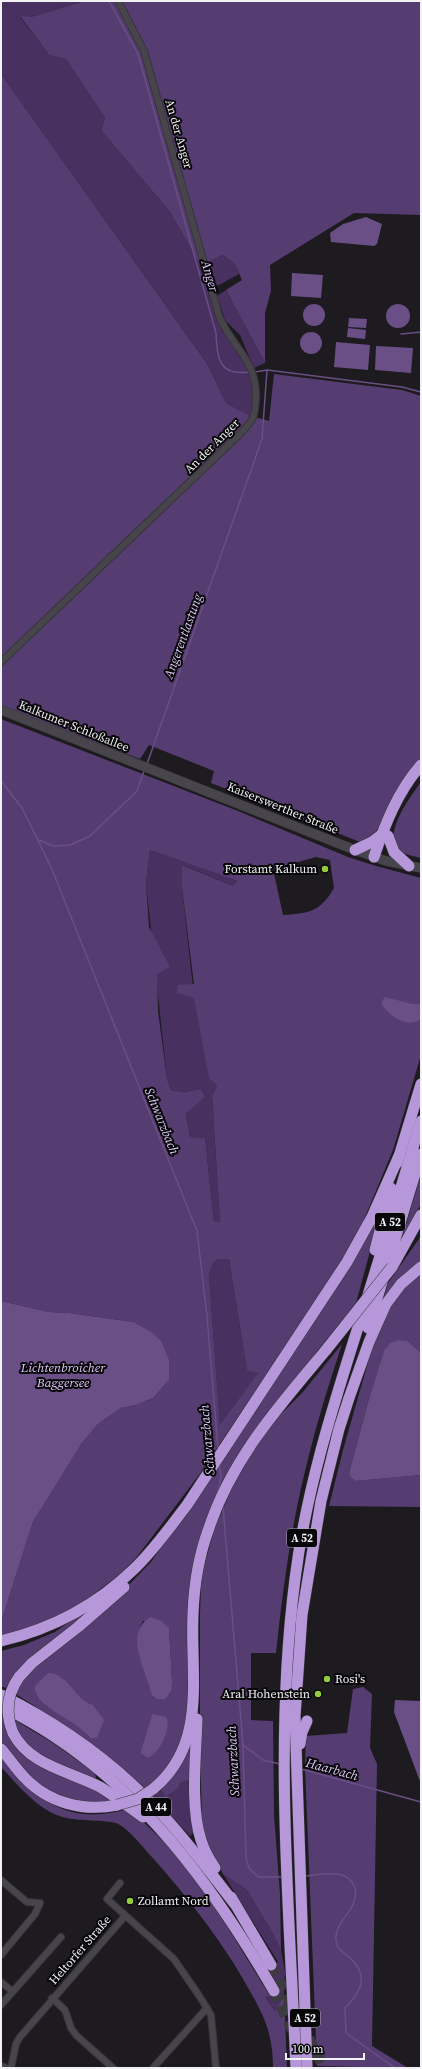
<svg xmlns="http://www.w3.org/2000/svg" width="422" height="2069" font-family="'Source Serif 4',serif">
<rect width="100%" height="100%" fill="#1d1b1f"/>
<!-- green -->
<g fill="#483061">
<path d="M 1,1 L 85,1 L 31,17 L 20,17 L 49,55 L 66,59 L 105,118 L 101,130 L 170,212 L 200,265 L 222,331 L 244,360 L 253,378 L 253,404 L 251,416 L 226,403 L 208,365 L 1,74 Z"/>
<path d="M 223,255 L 235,264 L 239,274 L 219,285 L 215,285 L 207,262 Z"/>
<path d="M 226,290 L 265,363 L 254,368 L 240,335 L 225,320 L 217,296 Z"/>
<path d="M 150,850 L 237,881 L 233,886 L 183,865 L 182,888 L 194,997 L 217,1085 L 212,1096 L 220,1222 L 214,1222 L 205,1138 L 190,1137 L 186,1112 L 205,1097 L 201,1089 L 184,1092 L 171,1090 L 167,1079 L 146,883 Z"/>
<path d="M 218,1259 L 229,1259 L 247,1371 L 259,1373 L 220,1426 L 209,1275 L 211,1264 Z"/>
<path d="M 188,1780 L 196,1830 L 190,1836 L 153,1796 L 161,1790 L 165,1797 L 179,1784 Z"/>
<path d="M 223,1874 L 247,1890 L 273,1934 L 281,1950 L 285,1972 L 284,1994 L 275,2011 L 265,1997 L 277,1990 L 266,1969 L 278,1962 Z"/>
</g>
<!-- forest -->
<g fill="#563d71" fill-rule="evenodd">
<path d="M 85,1 L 421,1 L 421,215 L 354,213 L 270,265 L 271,291 L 265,313 L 265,363 L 226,290 L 242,280 L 235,264 L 223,255 L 200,265 L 170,212 L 101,130 L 105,118 L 66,59 L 49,55 L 20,16 L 31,17 Z"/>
<path d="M 1,74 L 208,365 L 226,403 L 251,416 L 269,421 L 274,374 L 402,390 L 421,396 L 421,759 C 396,783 393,829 360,842 L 211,783 L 214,771 L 149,745 L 140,759 L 1,706 Z"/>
<path d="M 1,719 L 238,811 L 348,857 L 376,866 L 421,878 L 421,1055 L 393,1150 L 360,1229 L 326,1285 L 199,1475 L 136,1558 L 119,1575 L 79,1605 L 34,1626 L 1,1636 L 1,1617 L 3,1616 L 33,1522 L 82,1443 L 98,1424 L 121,1408 L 136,1405 L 153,1398 L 169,1380 L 168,1360 L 150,1331 L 134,1322 L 69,1313 L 49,1312 L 1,1301 ZM 150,850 L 237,881 L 233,886 L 182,865 L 182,888 L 194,984 L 178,985 L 177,993 L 194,998 L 209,1078 L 217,1085 L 212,1096 L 220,1222 L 214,1222 L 205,1138 L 190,1137 L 186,1113 L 205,1097 L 201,1089 L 184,1092 L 171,1090 L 167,1079 L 158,1011 L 157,974 L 170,967 L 149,927 L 146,883 ZM 316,857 L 330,860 L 334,888 C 320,912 310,913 283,915 L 273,869 ZM 218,1259 L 229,1259 L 247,1371 L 258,1373 L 220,1425 L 209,1275 L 212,1264 Z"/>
<path d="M 421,782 L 421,858 C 413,856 404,855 398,849 C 383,832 411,796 421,782 Z"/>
<path d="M 421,1174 L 421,1204 L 402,1238 Z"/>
<path d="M 384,1200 L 356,1303 L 293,1381 L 243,1449 L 192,1578 L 189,1596 L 189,1715 L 184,1736 L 164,1774 L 145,1788 C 105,1753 63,1723 17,1695 L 16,1694 L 21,1679 L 119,1595 L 151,1562 L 185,1513 ZM 143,1621 L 163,1622 L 169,1629 L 172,1681 L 150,1683 C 142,1664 131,1640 143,1621 ZM 61,1677 L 85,1703 L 90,1738 L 78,1726 L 47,1706 ZM 152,1714 L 147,1758 L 140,1753 Z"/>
<path d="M 421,1236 L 421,1264 L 380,1310 L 388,1283 Z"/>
<path d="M 421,1271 L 421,1353 C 407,1342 398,1333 384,1350 L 368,1402 L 350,1469 L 356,1481 L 421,1475 L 421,1507 L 329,1506 L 343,1450 L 375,1338 L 397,1295 Z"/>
<path d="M 342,1344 C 330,1381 318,1418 309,1455 C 292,1520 283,1586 276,1653 L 251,1653 L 251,1720 L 273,1721 L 274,1815 L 280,1894 L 281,1950 L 273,1934 L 247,1890 L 223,1874 L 206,1839 L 202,1824 L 200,1740 L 200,1615 L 201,1584 L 203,1570 L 214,1530 L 234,1483 L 250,1454 L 268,1427 L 302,1393 Z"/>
<path d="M 111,1592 L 15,1674 L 6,1688 L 1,1686 L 1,1651 L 24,1645 L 55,1632 Z"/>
<path d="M 363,1687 L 372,1694 L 370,1748 L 377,1764 L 372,2046 L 408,2068 L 317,2066 L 305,1767 L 306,1736 L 347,1733 L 353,1689 Z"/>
<path d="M 1,1712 L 3,1713 L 9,1734 L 87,1786 L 114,1801 C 86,1806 53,1799 32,1779 C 21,1769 11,1756 1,1744 Z"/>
<path d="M 13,1719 L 53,1743 L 95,1773 L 96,1779 L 92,1780 L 50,1762 L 23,1742 Z"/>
<path d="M 194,1733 L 190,1787 L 188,1780 L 179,1784 L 178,1788 L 165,1797 L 161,1790 C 177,1773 188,1756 194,1733 Z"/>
<path d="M 1,1758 C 40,1801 66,1826 128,1809 C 190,1858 229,1930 270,1996 L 265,1997 L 275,2011 L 284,1994 L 287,2068 L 273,2068 C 273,2048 270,2031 261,2012 C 233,1955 193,1903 151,1856 C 142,1846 128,1828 116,1823 C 105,1820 80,1821 67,1818 C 40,1813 19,1786 1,1767 Z"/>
</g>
<!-- water -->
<g fill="#694f85">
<path d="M 366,217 L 382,224 L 377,244 L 374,246 L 331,242 L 330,233 L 343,224 Z"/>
<path d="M 292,273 L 323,275 L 321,298 L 291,296 Z"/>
<circle cx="314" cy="315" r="11"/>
<circle cx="398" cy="316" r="12"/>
<path d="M 349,318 L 367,319 L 366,328 L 348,327 Z"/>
<path d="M 348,328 L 366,330 L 365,339 L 347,337 Z"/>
<circle cx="311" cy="343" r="11"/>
<path d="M 336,342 L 370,345 L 368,370 L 334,367 Z"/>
<path d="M 376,346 L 413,348 L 411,373 L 375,370 Z"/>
<path d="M 385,997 L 412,1004 L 421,1004 L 421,1019 C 406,1029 391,1016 382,1005 L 382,1001 Z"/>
<path d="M 1,1301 L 49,1312 L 69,1313 L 134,1322 L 150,1331 L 161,1341 L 169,1360 L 169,1380 L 153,1398 L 136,1405 L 121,1408 L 98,1424 L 82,1443 L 33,1522 L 3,1616 L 1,1617 Z"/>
<path d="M 398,1340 L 407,1341 L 421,1353 L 421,1475 L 356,1481 L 350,1476 L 350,1469 L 368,1402 L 384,1350 L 390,1343 Z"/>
<path d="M 151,1617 L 163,1622 L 169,1628 L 172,1681 L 171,1691 L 165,1699 L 157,1699 L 152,1695 C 147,1672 122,1632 151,1617 Z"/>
<path d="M 48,1673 C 69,1673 75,1701 93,1705 L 104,1720 L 97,1738 L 90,1738 C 86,1734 81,1729 76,1725 C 65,1717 33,1703 35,1686 Z"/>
<path d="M 395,1700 L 421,1701 L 421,1784 L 394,1712 Z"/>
<path d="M 152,1714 L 166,1717 C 172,1729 159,1754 147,1758 L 140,1753 Z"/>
</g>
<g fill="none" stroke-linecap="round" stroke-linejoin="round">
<!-- stream -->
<g stroke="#694f85" stroke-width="1.5">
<path d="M 109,1 L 138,54 L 216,333 C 217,359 219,376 249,372"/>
<path d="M 401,334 L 421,332"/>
<path d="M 255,372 L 267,370 L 402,387 L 421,392"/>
<path d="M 147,764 L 262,439 L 267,370"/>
<path d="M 1,781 L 22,808 L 51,867 L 197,1231 L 207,1316 L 218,1448"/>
<path d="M 39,840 L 53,846 L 70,845 L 90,836 L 137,791 L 144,771"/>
<path d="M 218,1491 L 221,1477 L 219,1464"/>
<path d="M 223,1507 L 243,1745 L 246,1858 L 249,1868 L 258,1877 L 282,1877"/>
<path d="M 243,1745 L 263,1760 L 280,1764"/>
<path d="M 301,1769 L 421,1802"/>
<path d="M 304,1876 C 321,1875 349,1867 355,1888 C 360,1910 333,1921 336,1941 C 337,1950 345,1953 351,1959 C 370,1977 360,1993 345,2008 L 346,2033 L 395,2068"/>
</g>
<!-- motorway-tunnel -->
<g stroke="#3d3b3f" stroke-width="11" stroke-dasharray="11 5.5" stroke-linecap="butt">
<path d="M 271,1965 L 324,2068"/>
<path d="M 274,1991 L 307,2061"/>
</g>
<!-- minor casing -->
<g stroke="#363538" stroke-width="8">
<g id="minor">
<path d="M 1,662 L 241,433 C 254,419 255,417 256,398 C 257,359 232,348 219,316 L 144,51 L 118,1"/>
<path d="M 1,1880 L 27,1902 L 40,1903 L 35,1914 L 1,1955"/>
<path d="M 120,1883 L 107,1899 L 174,1959 L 200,1997 L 211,2015 L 216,2068"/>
<path d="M 1,1982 L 12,1991"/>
<path d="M 52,1998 L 65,2010 L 71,2028 L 76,2035 L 113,2068"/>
<path d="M 1,2005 L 61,1937"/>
<path d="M 11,2068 L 16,2044 L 20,2037 L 125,1916"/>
<path d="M 153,2068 L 207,2008"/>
</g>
</g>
<!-- tertiary casing -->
<g stroke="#363538" stroke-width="10">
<path id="tertiary" d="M 1,2067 L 4,2068"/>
</g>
<!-- secondary casing -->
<g stroke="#363538" stroke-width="10">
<path id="secondary" d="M 1,710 L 355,850 L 386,861 L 421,868"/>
</g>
<!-- motorway casing -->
<g stroke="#363538" stroke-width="12">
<g id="motorway">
<path d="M 388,836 L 394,852 L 409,866"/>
<path d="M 355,850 L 372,842 L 381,835"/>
<path d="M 374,857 C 385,824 398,791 421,765"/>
<path d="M 397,1163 L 421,1084"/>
<path d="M 375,1250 L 391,1188"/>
<path d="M 392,1267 L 421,1215"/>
<path d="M 368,1328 L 421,1154"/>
<path d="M 1,1641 C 51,1629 97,1605 134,1569 C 154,1550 170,1527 187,1505 L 347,1262 L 372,1217 L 399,1156"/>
<path d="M 19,1677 L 32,1663 L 78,1627 L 124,1587"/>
<path d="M 1,1695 C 59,1724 113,1762 157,1809 C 185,1838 209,1871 234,1903"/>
<path d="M 1,1706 C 125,1766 207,1875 274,1991"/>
<path d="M 197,1719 C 196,1754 190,1807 201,1840 C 204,1850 209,1859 215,1868"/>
<path d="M 13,1733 C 30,1766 70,1771 100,1787 C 115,1796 129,1807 143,1817"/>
<path d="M 300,1744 L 302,1732 L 307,1721"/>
<path d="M 1,1749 C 9,1758 16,1769 24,1777 C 48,1803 84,1812 117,1805"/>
<path d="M 153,1789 C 208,1744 190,1676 193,1614 C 194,1584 199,1555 209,1528 C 232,1458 280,1405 326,1350"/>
<path d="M 231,1897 L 271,1965"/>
<path d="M 296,2068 C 289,1905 274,1741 295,1579 C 306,1490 333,1406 360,1321 C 381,1254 401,1188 421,1121"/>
<path d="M 307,2068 L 295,1716 L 302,1615 L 321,1501 L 339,1429 L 349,1398 L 369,1342 L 386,1304 L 401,1284 L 421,1267"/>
</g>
</g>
<!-- minor -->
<use href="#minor" stroke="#47454b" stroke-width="6"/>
<!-- tertiary -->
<use href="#tertiary" stroke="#47454b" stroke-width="8"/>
<!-- secondary -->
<use href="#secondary" stroke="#47454b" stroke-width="9"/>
<!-- motorway -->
<use href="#motorway" stroke="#b698da" stroke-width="11"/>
<!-- motorway-bridge casing -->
<g stroke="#363538" stroke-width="12" stroke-linecap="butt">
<g id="motorway-bridge">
<path d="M 326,1350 L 392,1267"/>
<path d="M 13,1733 C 5,1713 7,1694 19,1677"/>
<path d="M 117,1805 L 138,1799 L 153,1789"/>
</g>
</g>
<!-- motorway-bridge -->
<use href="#motorway-bridge" stroke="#b698da" stroke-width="11"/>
</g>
<!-- markers -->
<g fill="#93cd3e" stroke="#070608" stroke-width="1.5">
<circle cx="325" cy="869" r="4"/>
<circle cx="327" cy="1679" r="4"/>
<circle cx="318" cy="1694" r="4"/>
<circle cx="130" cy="1901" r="4"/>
</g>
<g text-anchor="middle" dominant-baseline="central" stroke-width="4" stroke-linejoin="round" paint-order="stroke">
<!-- shield labels -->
<g fill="#070608" stroke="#acaaad" stroke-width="1">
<rect x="375" y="1213" width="30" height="18" rx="3"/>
<rect x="287" y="1529" width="30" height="18" rx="3"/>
<rect x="141" y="1798" width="30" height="18" rx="3"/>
<rect x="290" y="2009" width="30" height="18" rx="3"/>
</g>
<g font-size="11" font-weight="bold" fill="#f2f1f4">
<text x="390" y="1222">A 52</text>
<text x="302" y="1538">A 52</text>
<text x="156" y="1807">A 44</text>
<text x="305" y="2018">A 52</text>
</g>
<!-- street labels -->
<g font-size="12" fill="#f2f1f4" stroke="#070608">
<text transform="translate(179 134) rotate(74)">An der Anger</text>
<text transform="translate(212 446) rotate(-45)">An der Anger</text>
<text transform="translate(74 726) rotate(22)">Kalkumer Schloßallee</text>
<text transform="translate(283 808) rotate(22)">Kaiserswerther Straße</text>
<text transform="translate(80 1950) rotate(-49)">Heltorfer Straße</text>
</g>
<!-- poi labels -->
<g font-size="12" fill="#f2f1f4" stroke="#070608" text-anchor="end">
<text x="317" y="869">Forstamt Kalkum</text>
<text x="335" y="1679" text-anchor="start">Rosi's</text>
<text x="310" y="1694">Aral Hohenstein</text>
<text x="138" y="1901" text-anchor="start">Zollamt Nord</text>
</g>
<!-- water labels -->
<g font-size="13" font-style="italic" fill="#ddc7f8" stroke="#070608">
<text transform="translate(210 276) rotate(74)">Anger</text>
<text transform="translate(183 636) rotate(-70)">Angerentlastung</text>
<text transform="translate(162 1121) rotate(68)">Schwarzbach</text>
<text x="63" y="1367">Lichtenbroicher<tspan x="63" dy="15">Baggersee</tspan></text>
<text transform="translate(207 1440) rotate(-95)">Schwarzbach</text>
<text transform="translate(233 1761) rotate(-93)">Schwarzbach</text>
<text transform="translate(332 1769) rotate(15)">Haarbach</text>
</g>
</g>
<!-- border -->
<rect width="422" height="2069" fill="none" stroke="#f2f1f4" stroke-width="4"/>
<!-- scale -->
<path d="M286 2053v6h78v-6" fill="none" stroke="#f2f1f4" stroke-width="2"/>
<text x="292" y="2053" font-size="12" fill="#f2f1f4" stroke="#070608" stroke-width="3" paint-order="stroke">100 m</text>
</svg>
